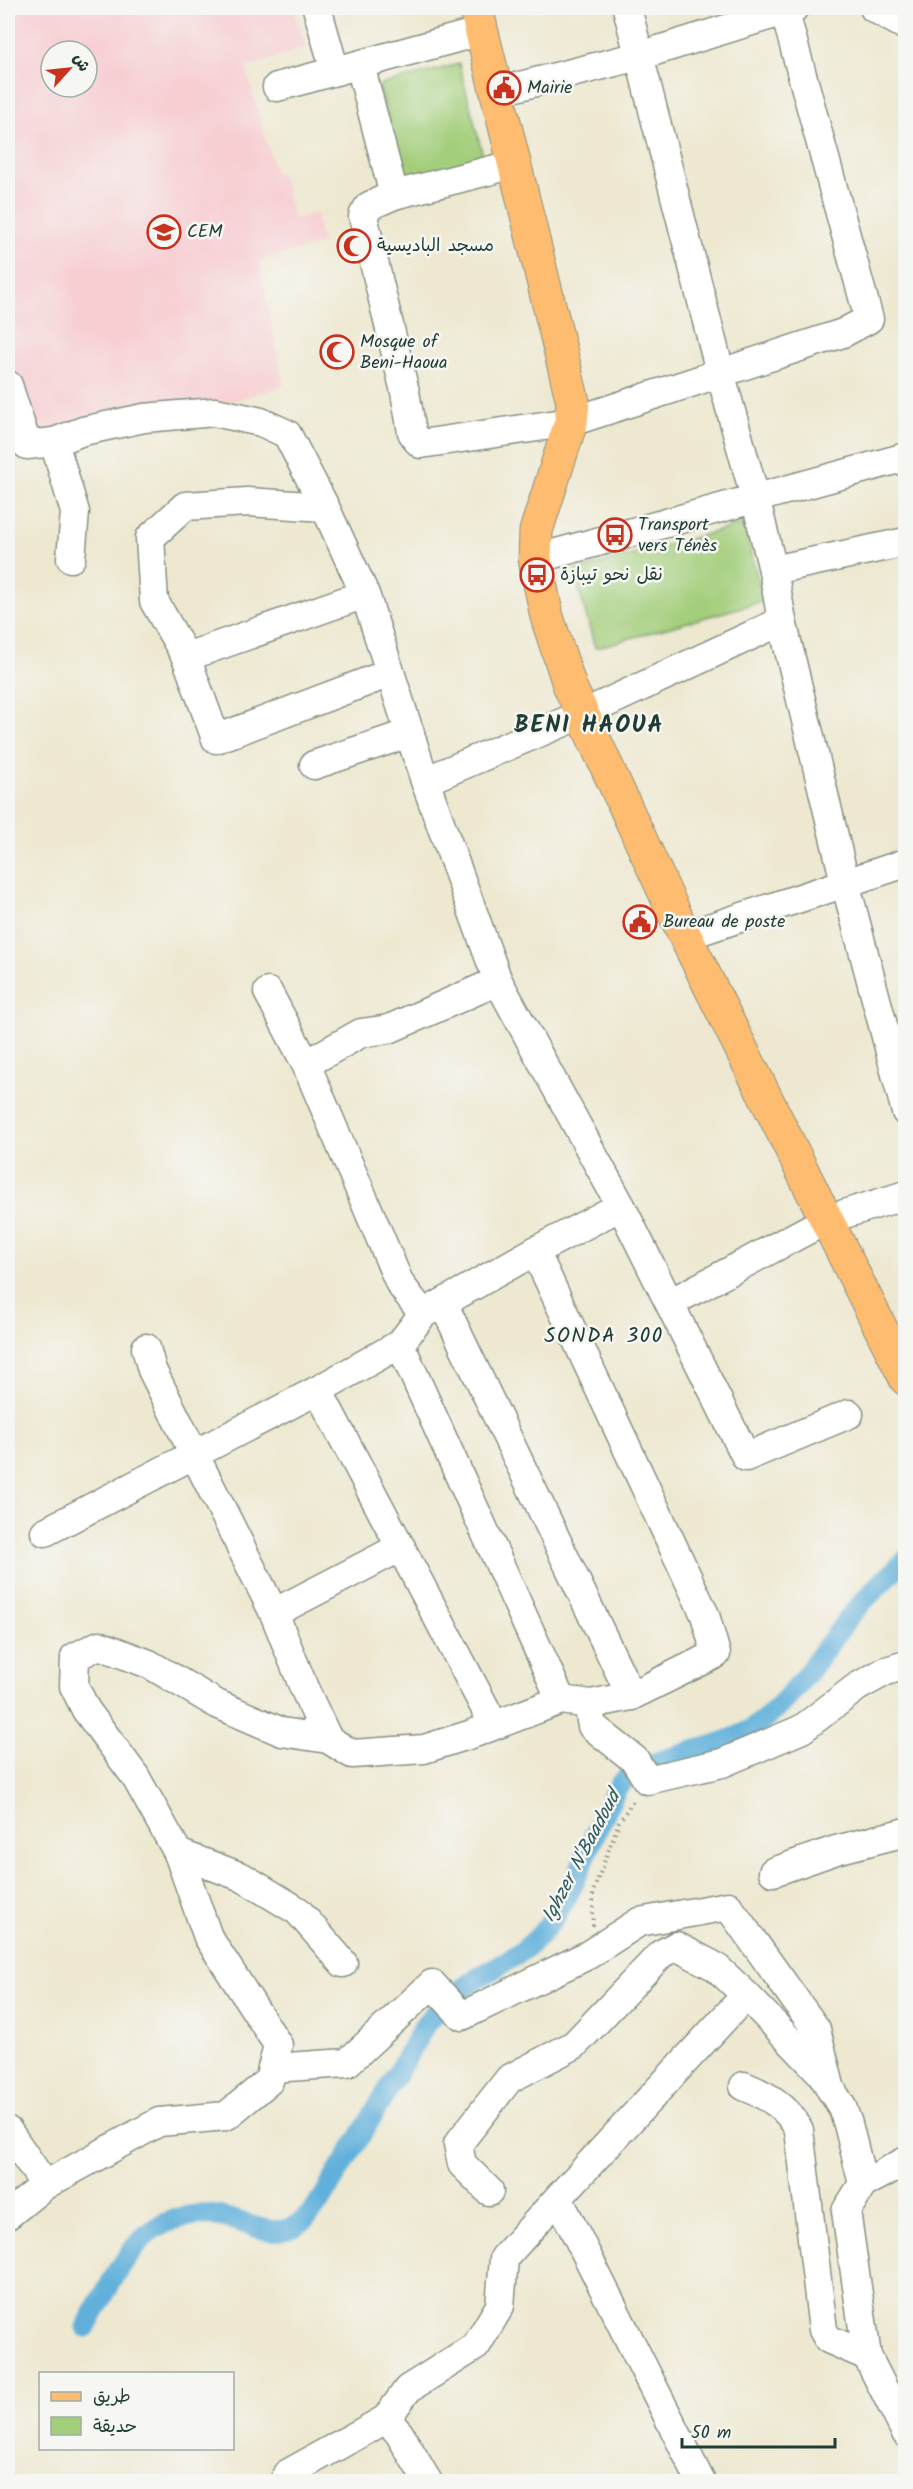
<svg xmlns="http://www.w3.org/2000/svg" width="913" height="2489" font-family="Kalam,'Playpen Sans Arabic',sans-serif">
<rect width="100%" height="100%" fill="#f6f6f2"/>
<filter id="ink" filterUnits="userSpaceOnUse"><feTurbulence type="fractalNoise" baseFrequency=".0167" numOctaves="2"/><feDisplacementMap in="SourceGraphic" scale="12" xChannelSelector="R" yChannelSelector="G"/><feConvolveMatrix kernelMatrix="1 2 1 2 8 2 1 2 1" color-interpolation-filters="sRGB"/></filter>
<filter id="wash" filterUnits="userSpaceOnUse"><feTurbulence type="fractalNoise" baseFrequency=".008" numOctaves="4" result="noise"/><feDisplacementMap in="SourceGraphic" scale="24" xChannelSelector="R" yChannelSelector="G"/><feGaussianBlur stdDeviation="1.35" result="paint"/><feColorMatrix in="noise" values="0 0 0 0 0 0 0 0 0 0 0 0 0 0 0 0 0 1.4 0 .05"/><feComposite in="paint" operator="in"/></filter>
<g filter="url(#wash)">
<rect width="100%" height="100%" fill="#eee8d0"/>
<!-- built -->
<path fill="#f7cfd3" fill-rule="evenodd" d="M 8,8 L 294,8 L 306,47 L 246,68 L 275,172 L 281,172 L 294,219 L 316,213 L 322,244 L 259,261 L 284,386 L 38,457 L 8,389 ZM 51,51 L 87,51 L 87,87 L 51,87 Z"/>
<!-- green -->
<g fill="#a3ce7a" stroke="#618657" stroke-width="1.5">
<path d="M 459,64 L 485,163 L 405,183 L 379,85 Z"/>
<path d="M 743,524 L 764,601 L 595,648 L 574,571 Z"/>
</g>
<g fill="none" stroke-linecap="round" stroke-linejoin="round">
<!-- canal -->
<path stroke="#61b0db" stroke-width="21" d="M 86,2327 C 101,2301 126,2250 149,2233 C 170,2217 197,2211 222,2217 C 248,2222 275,2241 300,2223 C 317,2211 328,2189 338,2172 C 369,2124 397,2073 426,2023 C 440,2006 455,1993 473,1981 C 495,1967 522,1955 540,1935 C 571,1902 584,1855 604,1815 C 609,1805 613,1792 621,1783 C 647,1754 720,1753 757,1725 C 796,1696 821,1652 851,1615 C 868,1595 887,1577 906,1560"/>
</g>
</g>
<g filter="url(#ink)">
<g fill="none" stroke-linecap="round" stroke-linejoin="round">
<!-- minor casing -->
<g stroke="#869282" stroke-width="31">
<g id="minor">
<path d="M 317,8 L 335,71"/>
<path d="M 627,8 L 720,372 L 755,497 L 773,570 L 782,621 L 845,882 L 906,1112"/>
<path d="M 874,8 L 906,26"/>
<path d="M 360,65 L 394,195"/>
<path d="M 277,87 L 482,31"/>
<path d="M 496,92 L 639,56 L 794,8"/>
<path d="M 515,164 L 394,195 L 369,206 L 363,216 L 405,392 L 412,432 L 416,439 L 421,444 L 571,422 L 843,333 L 869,319 L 784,9"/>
<path d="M 8,385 L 27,445 L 54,442"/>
<path d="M 71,558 L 75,512 L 54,442 L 83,431 L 144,418 L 215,412 L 261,422 L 287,434 L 325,507"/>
<path d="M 535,559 L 906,457"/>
<path d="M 773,570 L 906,542"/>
<path d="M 365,594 L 186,657 L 154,601 L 150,538 L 185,506 L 247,502 L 325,507 L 365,594 L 425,781 L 498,981 L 621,1206 L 746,1457 L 849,1414"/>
<path d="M 186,657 L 216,739 L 390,673"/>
<path d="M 314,765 L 410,733"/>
<path d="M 425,781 L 583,714 L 782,621"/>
<path d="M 685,936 L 906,863"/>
<path d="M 268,992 L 306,1064"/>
<path d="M 443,1303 L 631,1696"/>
<path d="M 670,1303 L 828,1219 L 906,1195"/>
<path d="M 423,1314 L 400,1284 L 306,1064 L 361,1033 L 389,1029 L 498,981"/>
<path d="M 400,1344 L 561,1700"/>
<path d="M 318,1390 L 494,1725"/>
<path d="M 45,1532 L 318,1390 L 400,1344 L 423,1314 L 535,1251 L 621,1206"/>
<path d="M 274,1613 L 401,1547"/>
<path d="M 588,1704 L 592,1726 L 635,1760 L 647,1780 L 722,1763 L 802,1729 L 857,1687 L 886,1671 L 906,1665"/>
<path d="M 328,1739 L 352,1754 L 424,1749 L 472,1734 L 561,1700 L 591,1704 L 631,1696 L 716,1654 L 705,1615 L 535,1251"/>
<path d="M 178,1853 L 242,1877 L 298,1911 L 343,1963"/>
<path d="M 773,1872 L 836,1850 L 906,1832"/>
<path d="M 272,2068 L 347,2063 L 432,1984 L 462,2016 L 588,1955 L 639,1922 L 728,1906 L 816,2029 L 831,2090"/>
<path d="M 744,2086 C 768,2096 787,2106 799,2130 L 823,2330 L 828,2339 L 867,2356"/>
<path d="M 8,2131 L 45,2185"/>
<path d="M 906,2161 L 863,2184 L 846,2211 L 867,2356 L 906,2433"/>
<path d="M 489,2191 L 462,2164 L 458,2144 L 509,2079 L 574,2045 L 661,1954 L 676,1946 L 716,1967 L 746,1995 L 821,2073 L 842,2107 L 848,2124 L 863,2184"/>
<path d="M 8,2215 L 45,2185 L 159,2122 L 226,2116 L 269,2081 L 278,2045 L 208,1937 L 178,1853 L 135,1776 L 86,1710 L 74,1686 L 75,1657 L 99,1645 L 149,1664 L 217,1704 L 282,1732 L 328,1739 L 304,1688 L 274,1613 L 152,1370 L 146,1348"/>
<path d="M 386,2419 L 399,2433 L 428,2482"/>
<path d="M 287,2474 L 386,2419 L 408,2389 L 476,2346 L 500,2306 L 504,2258 L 558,2198"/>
<path d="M 701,2482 L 558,2198 L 746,1995"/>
</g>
</g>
<!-- major casing -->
<g stroke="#869282" stroke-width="35">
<path id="major" d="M 476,8 L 573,402 L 571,422 L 536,531 L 535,559 L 547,617 L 570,687 L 685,936 L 906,1379"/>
</g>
<!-- path -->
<path stroke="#869282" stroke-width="4" stroke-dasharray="1.5 4.5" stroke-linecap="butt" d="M 593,1926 L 593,1892 L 619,1822 L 635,1798"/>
<!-- minor -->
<use href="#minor" stroke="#fff" stroke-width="28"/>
<!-- major -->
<use href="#major" stroke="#fdbc70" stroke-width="33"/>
</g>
</g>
<!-- icons -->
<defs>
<g id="civic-ring" transform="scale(1.725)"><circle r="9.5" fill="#f6f6f2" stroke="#c8321e" stroke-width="1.5"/><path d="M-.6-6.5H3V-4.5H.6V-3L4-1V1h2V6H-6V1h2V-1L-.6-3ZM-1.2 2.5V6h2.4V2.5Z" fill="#c8321e"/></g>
<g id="school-ring" transform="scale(1.725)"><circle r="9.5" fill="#f6f6f2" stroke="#c8321e" stroke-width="1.5"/><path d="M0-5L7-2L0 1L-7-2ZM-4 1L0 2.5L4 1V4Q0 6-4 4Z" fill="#c8321e"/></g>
<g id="mosque-ring" transform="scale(1.725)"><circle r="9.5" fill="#f6f6f2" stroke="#c8321e" stroke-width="1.5"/><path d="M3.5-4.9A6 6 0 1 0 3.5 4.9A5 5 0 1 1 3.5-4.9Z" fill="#c8321e"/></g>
<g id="bus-ring" transform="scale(1.725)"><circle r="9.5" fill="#f6f6f2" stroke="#c8321e" stroke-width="1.5"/><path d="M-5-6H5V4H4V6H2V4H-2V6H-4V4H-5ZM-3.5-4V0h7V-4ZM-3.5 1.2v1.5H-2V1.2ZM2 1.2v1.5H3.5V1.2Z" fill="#c8321e"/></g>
</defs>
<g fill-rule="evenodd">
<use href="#civic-ring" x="504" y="88"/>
<use href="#school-ring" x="164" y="232"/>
<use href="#mosque-ring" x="354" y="246"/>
<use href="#mosque-ring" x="337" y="352"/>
<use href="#bus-ring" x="615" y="535"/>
<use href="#bus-ring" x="537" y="575"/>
<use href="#civic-ring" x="640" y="922"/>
</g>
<g text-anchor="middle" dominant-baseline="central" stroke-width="5" stroke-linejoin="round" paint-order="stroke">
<!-- poi labels -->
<g font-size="18" fill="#1f3d34" stroke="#f6f6f2" text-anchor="start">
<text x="527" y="88">Mairie</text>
<text x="187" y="232">CEM</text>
<text x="377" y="246">مسجد الباديسية</text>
<text x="360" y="342">Mosque of<tspan x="360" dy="21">Beni-Haoua</tspan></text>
<text x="638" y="525">Transport<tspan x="638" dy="21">vers Ténès</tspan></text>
<text x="560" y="575">نقل نحو تيبازة</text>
<text x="663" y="922">Bureau de poste</text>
</g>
<!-- water labels -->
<g font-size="20" font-style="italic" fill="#305a5e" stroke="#f6f6f2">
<text transform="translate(582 1857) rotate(-62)">Ighzer N'Baadoud</text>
</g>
<!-- quarter labels -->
<g font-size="21" letter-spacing="1.5" fill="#1f3d34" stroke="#f6f6f2">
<text x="604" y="1336">SONDA 300</text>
</g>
<!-- district labels -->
<g font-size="24" font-weight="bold" letter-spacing="1.5" fill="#1f3d34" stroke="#f6f6f2">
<text x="589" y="725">BENI HAOUA</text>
</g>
</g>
<!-- margin -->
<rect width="913" height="2489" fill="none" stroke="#f6f6f2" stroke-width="30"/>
<!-- legend -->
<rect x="39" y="2372" width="195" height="78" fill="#f6f6f2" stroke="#a0aca6" stroke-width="1.5"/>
<rect x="51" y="2392" width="30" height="9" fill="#fdbc70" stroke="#a0aca6" stroke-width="1.5"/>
<text x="93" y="2402" font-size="18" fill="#1f3d34">طريق</text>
<rect x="51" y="2417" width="30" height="18" fill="#a3ce7a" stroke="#a0aca6" stroke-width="1.5"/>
<text x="93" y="2432" font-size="18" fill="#1f3d34">حديقة</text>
<!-- north arrow -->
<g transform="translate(69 69) rotate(63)"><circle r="28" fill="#f6f6f2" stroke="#a0aca6" stroke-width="1.5"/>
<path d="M0-4.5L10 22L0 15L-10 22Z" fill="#c8321e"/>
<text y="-9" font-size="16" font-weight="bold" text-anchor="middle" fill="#1f3d34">ش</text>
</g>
<!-- scale -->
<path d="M682 2438v9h153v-9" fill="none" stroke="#1f3d34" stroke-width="3"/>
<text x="691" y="2438" font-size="18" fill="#1f3d34" stroke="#f6f6f2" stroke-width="4.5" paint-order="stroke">50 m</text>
</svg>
